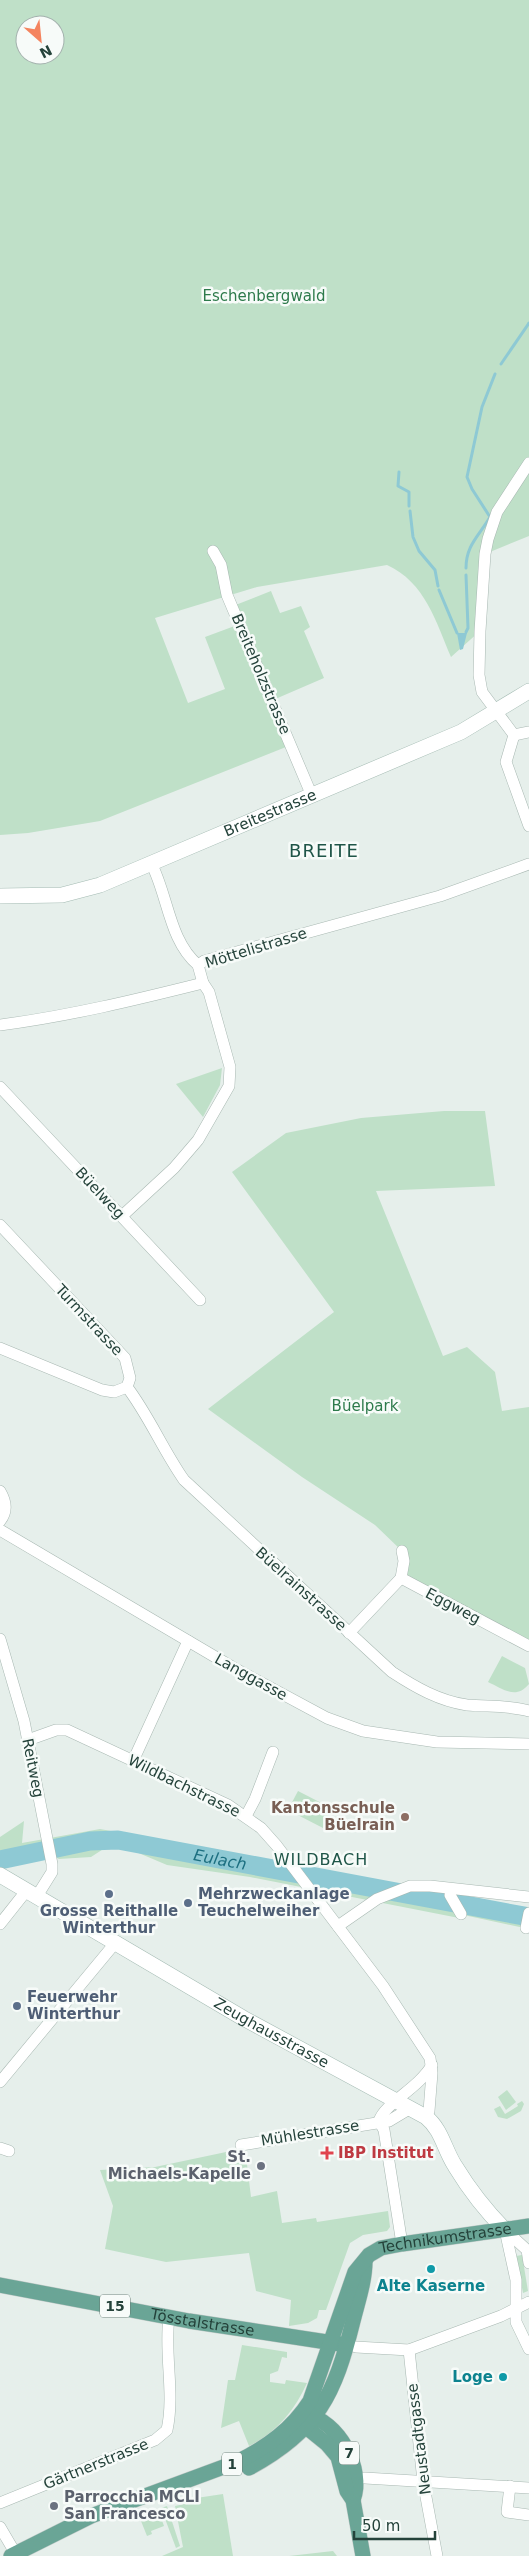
<svg xmlns="http://www.w3.org/2000/svg" width="529" height="2556" font-family="'DejaVu Sans',sans-serif">
<rect width="100%" height="100%" fill="#e6efeb"/>
<!-- green -->
<g fill="#bfe0c8" fill-rule="evenodd">
<path d="M 0,0 L 529,0 L 529,536 L 485,554 L 480,631 L 451,657 C 436,622 425,582 387,565 L 257,587 L 155,618 L 188,703 L 225,689 L 205,637 L 240,624 L 233,606 L 271,591 L 280,613 L 301,606 L 310,627 L 304,631 L 324,678 L 273,700 L 291,745 L 100,821 L 28,833 L 0,835 ZM 25,25 L 55,25 L 55,55 L 25,55 Z"/>
<path d="M 222,1068 L 220,1085 L 203,1117 L 176,1084 Z"/>
<path d="M 444,1111 L 485,1111 L 495,1186 L 376,1191 L 443,1356 L 467,1347 L 495,1372 L 502,1411 L 529,1407 L 529,1646 L 401,1578 L 402,1551 L 375,1525 L 302,1477 L 208,1409 L 334,1312 L 232,1172 L 286,1133 L 361,1118 Z"/>
<path d="M 502,1656 L 525,1668 L 529,1684 C 516,1700 503,1689 488,1682 Z"/>
<path d="M 298,1791 L 333,1809 L 323,1828 L 288,1810 Z"/>
<path d="M 24,1821 L 22,1843 L 100,1829 L 529,1908 L 529,1929 L 459,1914 L 459,1918 L 250,1877 L 167,1865 L 122,1846 L 108,1846 L 91,1857 L 59,1859 L 50,1855 L 0,1866 L 0,1837 Z"/>
<path d="M 507,2090 L 516,2102 L 506,2110 L 498,2097 Z"/>
<path d="M 522,2101 L 524,2104 L 521,2111 L 507,2119 L 498,2117 L 494,2109 L 500,2106 L 505,2114 L 518,2106 L 517,2104 Z"/>
<path d="M 245,2148 L 251,2197 L 277,2191 L 282,2223 L 316,2218 L 317,2222 L 388,2211 L 390,2227 L 387,2231 L 363,2235 L 350,2243 L 326,2310 L 319,2310 L 317,2318 L 308,2323 L 289,2326 L 291,2300 L 256,2291 L 249,2253 L 166,2262 L 105,2249 L 113,2206 L 100,2170 L 155,2167 Z"/>
<path d="M 522,2255 L 528,2291 L 523,2293 L 516,2256 Z"/>
<path d="M 242,2345 L 287,2352 L 287,2358 L 282,2357 L 278,2371 L 270,2374 L 270,2382 L 285,2384 L 286,2380 L 307,2383 C 295,2410 276,2433 249,2446 L 239,2421 L 221,2428 L 228,2380 L 235,2380 Z"/>
<path d="M 223,2494 L 233,2556 L 162,2556 L 183,2547 L 175,2506 L 184,2504 L 183,2500 Z"/>
<path d="M 167,2506 L 180,2546 L 176,2548 L 161,2508 Z"/>
<path d="M 158,2509 L 159,2512 L 152,2514 L 159,2512 L 164,2526 L 151,2531 L 152,2534 L 147,2536 L 139,2516 Z"/>
<path d="M 333,2551 L 337,2556 L 289,2556 Z"/>
</g>
<!-- water -->
<path fill="#8ec9d4" d="M 457,633 L 467,633 L 463,649 L 460,650 Z"/>
<g fill="none" stroke-linecap="round" stroke-linejoin="round">
<!-- stream -->
<g stroke="#8ec9d4" stroke-width="3">
<path d="M 501,364 L 529,323"/>
<path d="M 399,472 L 398,486 L 409,492 L 409,506"/>
<path d="M 410,511 L 413,537 L 419,551 L 435,570 L 438,586"/>
<path d="M 466,568 C 466,545 479,536 490,517 L 472,489 L 467,477 L 482,407 L 495,374"/>
<path d="M 466,575 L 468,628 L 466,632"/>
<path d="M 439,590 L 457,633"/>
</g>
<!-- river -->
<path stroke="#8ec9d4" stroke-width="19" id="s1" d="M 0,1860 L 90,1841 L 118,1840 L 529,1917"/>
<!-- street casing -->
<g stroke="#a8b8b2" stroke-width="12">
<g id="street">
<path d="M 213,551 L 221,565 L 227,595 L 312,796"/>
<path d="M 514,735 L 482,692 L 479,675 L 480,631 L 485,554 L 488,539 L 497,512 L 529,463"/>
<path d="M 514,735 L 506,762 L 529,826"/>
<path d="M 514,735 L 529,732"/>
<path d="M 151,863 C 168,895 169,941 198,965"/>
<path d="M 0,1025 C 69,1016 135,1000 203,983"/>
<path d="M 0,1087 L 200,1300"/>
<path d="M 122,1216 L 174,1168 L 198,1140 L 229,1086 L 230,1067 L 209,992 L 203,983 L 198,965 L 204,961 L 440,896 L 529,864"/>
<path d="M 0,1225 L 125,1358 L 130,1378 L 127,1387"/>
<path d="M 0,1348 L 102,1390 L 114,1392 L 127,1387"/>
<path d="M 127,1387 C 149,1416 163,1450 184,1480 L 392,1672 C 415,1687 439,1701 467,1705 C 488,1707 508,1705 529,1711"/>
<path d="M 0,1491 C 6,1501 8,1511 0,1521"/>
<path d="M 0,1530 L 234,1668 L 327,1718 L 363,1731 L 437,1742 L 529,1744"/>
<path d="M 401,1578 L 529,1646"/>
<path d="M 401,1578 L 404,1561 L 402,1551"/>
<path d="M 349,1633 L 401,1578"/>
<path d="M 0,1639 L 24,1721 L 52,1864 L 52,1872 L 37,1896"/>
<path d="M 28,1740 L 56,1730 L 67,1730 L 228,1805 L 261,1828 L 277,1846 L 383,1986 L 430,2058 L 432,2073 L 429,2111 L 426,2117"/>
<path d="M 133,1761 L 188,1641"/>
<path d="M 246,1816 L 255,1799 L 273,1752"/>
<path d="M 450,1895 L 461,1914"/>
<path d="M 0,1924 L 27,1890"/>
<path d="M 338,1926 L 377,1899 L 410,1886 L 430,1886 L 529,1897"/>
<path d="M 526,1928 L 529,1913"/>
<path d="M 0,2082 L 116,1942"/>
<path d="M 379,2121 L 384,2130 L 402,2244"/>
<path d="M 379,2121 C 385,2103 419,2088 432,2065"/>
<path d="M 241,2145 L 389,2121 L 409,2109"/>
<path d="M 0,2148 L 9,2151"/>
<path d="M 505,2230 L 516,2280 L 516,2322 L 529,2349"/>
<path d="M 505,2230 L 527,2250 L 529,2263"/>
<path d="M 356,2347 L 409,2350 L 501,2316 L 529,2302"/>
<path d="M 409,2350 L 423,2481 L 437,2556"/>
<path d="M 365,2478 L 529,2488"/>
<path d="M 510,2486 L 507,2512 L 529,2515"/>
<path d="M 0,2503 L 155,2440 L 167,2430 C 175,2393 164,2354 169,2317"/>
<path d="M 0,2527 L 17,2556"/>
</g>
</g>
<!-- secondary casing -->
<g stroke="#a4bbb3" stroke-width="16">
<g id="secondary">
<path id="s2" d="M 0,896 L 62,895 L 100,885 L 461,732 L 529,691"/>
<path id="s3" d="M 0,1875 L 243,2018 L 426,2117 C 442,2130 444,2149 455,2166 C 469,2189 486,2211 505,2230"/>
</g>
</g>
<!-- primary casing -->
<g stroke="#c2cac8" stroke-width="16">
<g id="primary">
<path id="s4" d="M 0,2285 L 189,2321 L 340,2344"/>
<path d="M 306,2415 C 338,2420 365,2469 353,2500"/>
<path d="M 302,2418 L 306,2427 L 327,2444 L 338,2457 L 347,2491 L 353,2500 L 363,2556"/>
<path d="M 249,2468 C 318,2431 335,2394 353,2321 C 358,2301 365,2281 365,2261"/>
<path id="s5" d="M 11,2556 L 91,2516 L 237,2462 C 267,2447 292,2429 310,2401 L 355,2272 L 369,2255 L 381,2248 L 402,2244 L 529,2226"/>
</g>
</g>
<!-- street -->
<use href="#street" stroke="#fff" stroke-width="11"/>
<!-- secondary -->
<use href="#secondary" stroke="#fff" stroke-width="15"/>
<!-- primary -->
<use href="#primary" stroke="#6aa596" stroke-width="15"/>
</g>
<!-- markers -->
<circle fill="#8d6e63" stroke="#f7fbf9" stroke-width="2" cx="405" cy="1817" r="5"/>
<g fill="#5c6f8a" stroke="#f7fbf9" stroke-width="2">
<circle cx="109" cy="1894" r="5"/>
<circle cx="188" cy="1903" r="5"/>
<circle cx="17" cy="2006" r="5"/>
</g>
<path fill="#e0444e" stroke="#f7fbf9" stroke-width="2" d="M324.5 2145.5h5v5h5v5h-5v5h-5v-5h-5v-5h5z"/>
<g fill="#6b7280" stroke="#f7fbf9" stroke-width="2">
<circle cx="261" cy="2166" r="5"/>
<circle cx="54" cy="2506" r="5"/>
</g>
<g fill="#0f9aa8" stroke="#f7fbf9" stroke-width="2">
<circle cx="431" cy="2269" r="5"/>
<circle cx="503" cy="2377" r="5"/>
</g>
<g text-anchor="middle" dominant-baseline="central" stroke-width="5" stroke-linejoin="round" paint-order="stroke">
<!-- shield labels -->
<g fill="#f7fbf9" stroke="#637a73" stroke-width="1">
<rect x="100" y="2294.5" width="30" height="23" rx="4"/>
<rect x="339" y="2441.5" width="20" height="23" rx="4"/>
<rect x="222" y="2452.5" width="20" height="23" rx="4"/>
</g>
<g font-size="14" font-weight="bold" fill="#24423a">
<text x="115" y="2306">15</text>
<text x="349" y="2453">7</text>
<text x="232" y="2464">1</text>
</g>
<!-- park labels -->
<g font-size="15" fill="#2d7a4b" stroke="#f7fbf9">
<text x="264" y="296">Eschenbergwald</text>
<text x="365" y="1406">Büelpark</text>
</g>
<!-- street labels -->
<g font-size="15" fill="#24423a" stroke="#f7fbf9">
<text transform="translate(261 674) rotate(67)">Breiteholzstrasse</text>
<text stroke="none"><textPath href="#s2" startOffset="286">Breitestrasse</textPath></text>
<text transform="translate(256 948) rotate(-17)">Möttelistrasse</text>
<text transform="translate(100 1193) rotate(47)">Büelweg</text>
<text transform="translate(89 1320) rotate(47)">Turmstrasse</text>
<text transform="translate(301 1589) rotate(42)">Büelrainstrasse</text>
<text transform="translate(453 1606) rotate(28)">Eggweg</text>
<text transform="translate(251 1677) rotate(29)">Langgasse</text>
<text transform="translate(33 1768) rotate(79)">Reitweg</text>
<text transform="translate(184 1786) rotate(26)">Wildbachstrasse</text>
<text stroke="none"><textPath href="#s3" startOffset="314">Zeughausstrasse</textPath></text>
<text transform="translate(310 2133) rotate(-9)">Mühlestrasse</text>
<text stroke="none"><textPath href="#s5" startOffset="579">Technikumstrasse</textPath></text>
<text stroke="none"><textPath href="#s4" startOffset="206">Tösstalstrasse</textPath></text>
<text transform="translate(419 2439) rotate(-97)">Neustadtgasse</text>
<text transform="translate(96 2464) rotate(-22)">Gärtnerstrasse</text>
</g>
<!-- education labels -->
<g font-size="15" font-weight="bold" fill="#785e54" stroke="#f7fbf9" text-anchor="end">
<text x="395" y="1808">Kantonsschule<tspan x="395" dy="17">Büelrain</tspan></text>
</g>
<!-- service labels -->
<g font-size="15" font-weight="bold" fill="#4e5e75" stroke="#f7fbf9" text-anchor="start">
<text x="198" y="1894">Mehrzweckanlage<tspan x="198" dy="17">Teuchelweiher</tspan></text>
<text x="109" y="1911" text-anchor="middle">Grosse Reithalle<tspan x="109" dy="17">Winterthur</tspan></text>
<text x="27" y="1997">Feuerwehr<tspan x="27" dy="17">Winterthur</tspan></text>
</g>
<!-- health labels -->
<g font-size="15" font-weight="bold" fill="#be3a42" stroke="#f7fbf9" text-anchor="start">
<text x="338" y="2153">IBP Institut</text>
</g>
<!-- worship labels -->
<g font-size="15" font-weight="bold" fill="#5b616d" stroke="#f7fbf9" text-anchor="end">
<text x="251" y="2157">St.<tspan x="251" dy="17">Michaels-Kapelle</tspan></text>
<text x="64" y="2497" text-anchor="start">Parrocchia MCLI<tspan x="64" dy="17">San Francesco</tspan></text>
</g>
<!-- culture labels -->
<g font-size="15" font-weight="bold" fill="#0d838f" stroke="#f7fbf9">
<text x="431" y="2286">Alte Kaserne</text>
<text x="493" y="2377" text-anchor="end">Loge</text>
</g>
<!-- water labels -->
<g font-size="16" font-style="italic" fill="#1c6f80" stroke="#f7fbf9">
<text stroke="none"><textPath href="#s1" startOffset="224">Eulach</textPath></text>
</g>
<!-- neighbourhood labels -->
<g font-size="16" letter-spacing="1" fill="#1f5548" stroke="#f7fbf9">
<text x="321" y="1859">WILDBACH</text>
</g>
<!-- quarter labels -->
<g font-size="18" letter-spacing="1" fill="#1f5548" stroke="#f7fbf9">
<text x="324" y="850">BREITE</text>
</g>
</g>
<!-- north arrow -->
<g transform="translate(40 40) rotate(153)"><circle r="24" fill="#f7fbf9" stroke="#a3b1ad"/>
<path d="M0-4L9 19L0 12L-9 19Z" fill="#f4845f"/>
<text y="-8" font-size="14" font-weight="bold" text-anchor="middle" fill="#24423a">N</text>
</g>
<!-- scale -->
<path d="M354 2531v8h81v-8" fill="none" stroke="#24423a" stroke-width="2.5"/>
<text x="362" y="2531" font-size="15" fill="#24423a" stroke="#f7fbf9" stroke-width="4" paint-order="stroke">50 m</text>
</svg>
